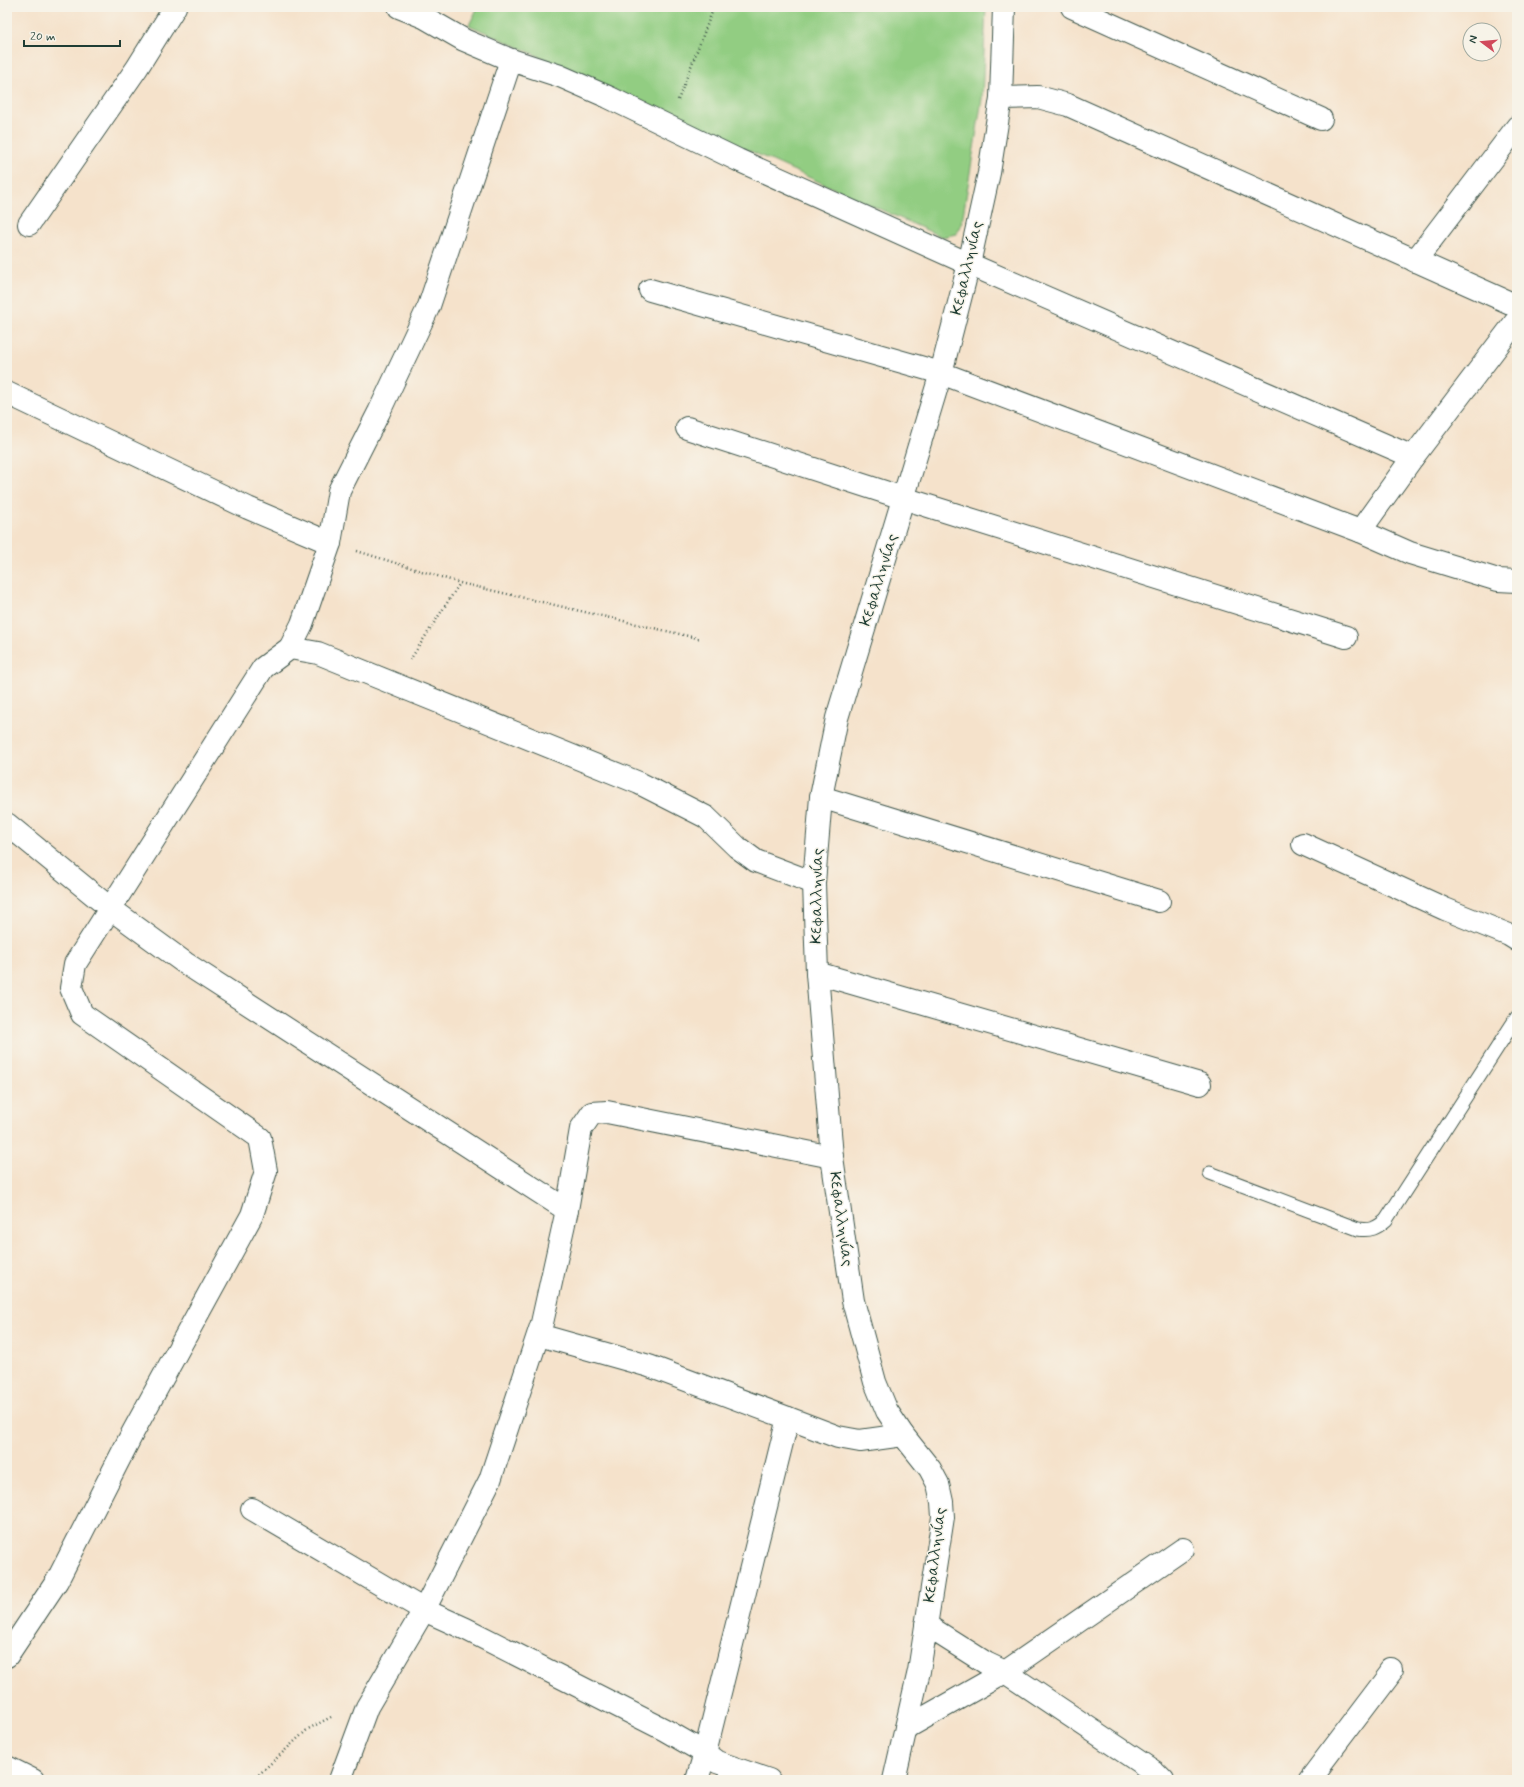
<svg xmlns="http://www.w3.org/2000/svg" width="1524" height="1787" font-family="Mynerve,sans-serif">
<rect width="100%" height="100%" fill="#f7f3e8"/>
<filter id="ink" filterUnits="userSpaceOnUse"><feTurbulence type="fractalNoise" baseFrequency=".025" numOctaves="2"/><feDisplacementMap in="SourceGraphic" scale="8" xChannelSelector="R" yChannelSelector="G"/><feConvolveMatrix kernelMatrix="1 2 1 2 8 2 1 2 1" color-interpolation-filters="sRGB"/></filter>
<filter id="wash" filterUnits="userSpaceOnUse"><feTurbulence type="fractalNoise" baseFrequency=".012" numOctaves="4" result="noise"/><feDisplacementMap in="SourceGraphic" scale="16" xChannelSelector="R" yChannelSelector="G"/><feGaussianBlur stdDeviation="0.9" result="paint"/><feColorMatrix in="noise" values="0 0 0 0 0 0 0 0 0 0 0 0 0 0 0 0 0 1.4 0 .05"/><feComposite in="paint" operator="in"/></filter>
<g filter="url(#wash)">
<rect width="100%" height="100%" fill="#f5e2cb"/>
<!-- green -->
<path fill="#92cd82" stroke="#58855b" d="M 478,7 L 986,7 L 982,99 L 962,222 L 956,234 L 942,237 L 469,25 Z"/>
</g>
<g filter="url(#ink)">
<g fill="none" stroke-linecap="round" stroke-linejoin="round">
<!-- service casing -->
<g stroke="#3f564b" stroke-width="15">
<path id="service" d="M 1210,1173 L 1358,1229 C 1370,1231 1377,1228 1386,1220 L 1517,1017"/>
</g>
<!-- minor casing -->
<g stroke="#3f564b" stroke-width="24">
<g id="minor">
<path d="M 399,7 L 424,17 L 464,40 L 511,60 L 560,76 L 608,97 L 738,160 L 969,264 L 1413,457"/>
<path d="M 1072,7 L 1321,119"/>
<path d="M 1001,98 L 1038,97 L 1068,105 L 1517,306"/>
<path d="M 29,224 L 137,68 L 175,7"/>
<path d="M 1415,261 L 1517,127"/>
<path d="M 650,290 L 941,373 L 1360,531 L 1410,553 L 1498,580 L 1517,581"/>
<path d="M 7,393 L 248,508 L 330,543"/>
<path d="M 687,428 L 903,498 L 1346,637"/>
<path d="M 1360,531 L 1413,457 L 1517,320"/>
<path d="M 290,648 L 302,624 L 330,543 L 339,491 L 379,412 L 429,306 L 511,60"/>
<path d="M 821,797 L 1159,901"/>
<path d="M 7,824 L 111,909 L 185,963 L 567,1210"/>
<path d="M 1303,844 L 1445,909 L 1509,935 L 1517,940"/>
<path d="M 817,973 L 1200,1084"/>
<path d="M 539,1335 L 649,1366 L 788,1418"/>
<path d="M 252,1509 L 424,1610 L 466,1629 L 665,1730 L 705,1753 L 717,1762 L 769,1780"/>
<path d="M 926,1625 L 986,1663 L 1005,1672 L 1156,1773 L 1163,1780"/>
<path d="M 7,1656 L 57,1581 L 133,1432 L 252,1215 L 266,1171 L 260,1138 L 82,1014 L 71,988 L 75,964 L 263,668 L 290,648 L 318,653 L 639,783 L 706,817 L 737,847 L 756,861 L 814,883"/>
<path d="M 906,1728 L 1005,1672 L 1183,1549"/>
<path d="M 7,1767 L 33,1780"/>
<path d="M 340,1780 L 367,1707 L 424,1610 L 490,1480 L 542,1323 L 567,1210 L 581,1129 L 592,1113 L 607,1112 L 832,1157"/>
<path d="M 697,1780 L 705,1753 L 788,1418 L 838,1437 L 860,1441 L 903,1435"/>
<path d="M 1309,1780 L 1393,1669"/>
</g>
</g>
<!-- tertiary casing -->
<g stroke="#3f564b" stroke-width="24">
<path id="tertiary" d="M 894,1780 L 919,1671 L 943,1517 L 942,1502 L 938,1484 L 930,1469 L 903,1435 L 887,1411 L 875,1382 L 853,1301 L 832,1157 L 817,973 L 814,883 L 821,797 L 837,718 L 941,373 L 969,264 L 989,173 L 1001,98 L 1004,7"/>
</g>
<!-- path -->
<g stroke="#3f564b" stroke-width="2.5" stroke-dasharray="1 3" stroke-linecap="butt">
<path d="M 678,100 L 714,7"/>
<path d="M 357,551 L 460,583 L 701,639"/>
<path d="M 410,660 L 460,583"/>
<path d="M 253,1780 L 308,1729 L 333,1716"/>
</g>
<!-- service -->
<use href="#service" stroke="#fff" stroke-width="13"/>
<!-- minor -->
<use href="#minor" stroke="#fff" stroke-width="22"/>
<!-- tertiary -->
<use href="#tertiary" stroke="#fff" stroke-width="22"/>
</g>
</g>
<g text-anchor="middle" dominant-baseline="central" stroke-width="3" stroke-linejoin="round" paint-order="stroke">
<!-- street labels -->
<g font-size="16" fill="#1f3d34" stroke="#f7f3e8">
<text transform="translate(967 268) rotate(-77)">Κεφαλληνίας</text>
<text transform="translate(879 580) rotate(-73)">Κεφαλληνίας</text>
<text transform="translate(817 896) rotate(-89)">Κεφαλληνίας</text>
<text transform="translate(841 1219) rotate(82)">Κεφαλληνίας</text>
<text transform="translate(935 1555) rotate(-83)">Κεφαλληνίας</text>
</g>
</g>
<!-- margin -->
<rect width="1524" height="1787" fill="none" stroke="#f7f3e8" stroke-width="24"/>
<!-- north arrow -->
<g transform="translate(1482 42) rotate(286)"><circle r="19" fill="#f7f3e8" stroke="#a1aaa0"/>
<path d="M0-3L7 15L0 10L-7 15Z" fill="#d1495b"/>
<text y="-6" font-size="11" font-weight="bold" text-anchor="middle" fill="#1f3d34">N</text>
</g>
<!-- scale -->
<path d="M24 40v6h96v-6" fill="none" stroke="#1f3d34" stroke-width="2"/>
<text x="30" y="40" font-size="12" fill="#1f3d34" stroke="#f7f3e8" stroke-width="3" paint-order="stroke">20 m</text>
</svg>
